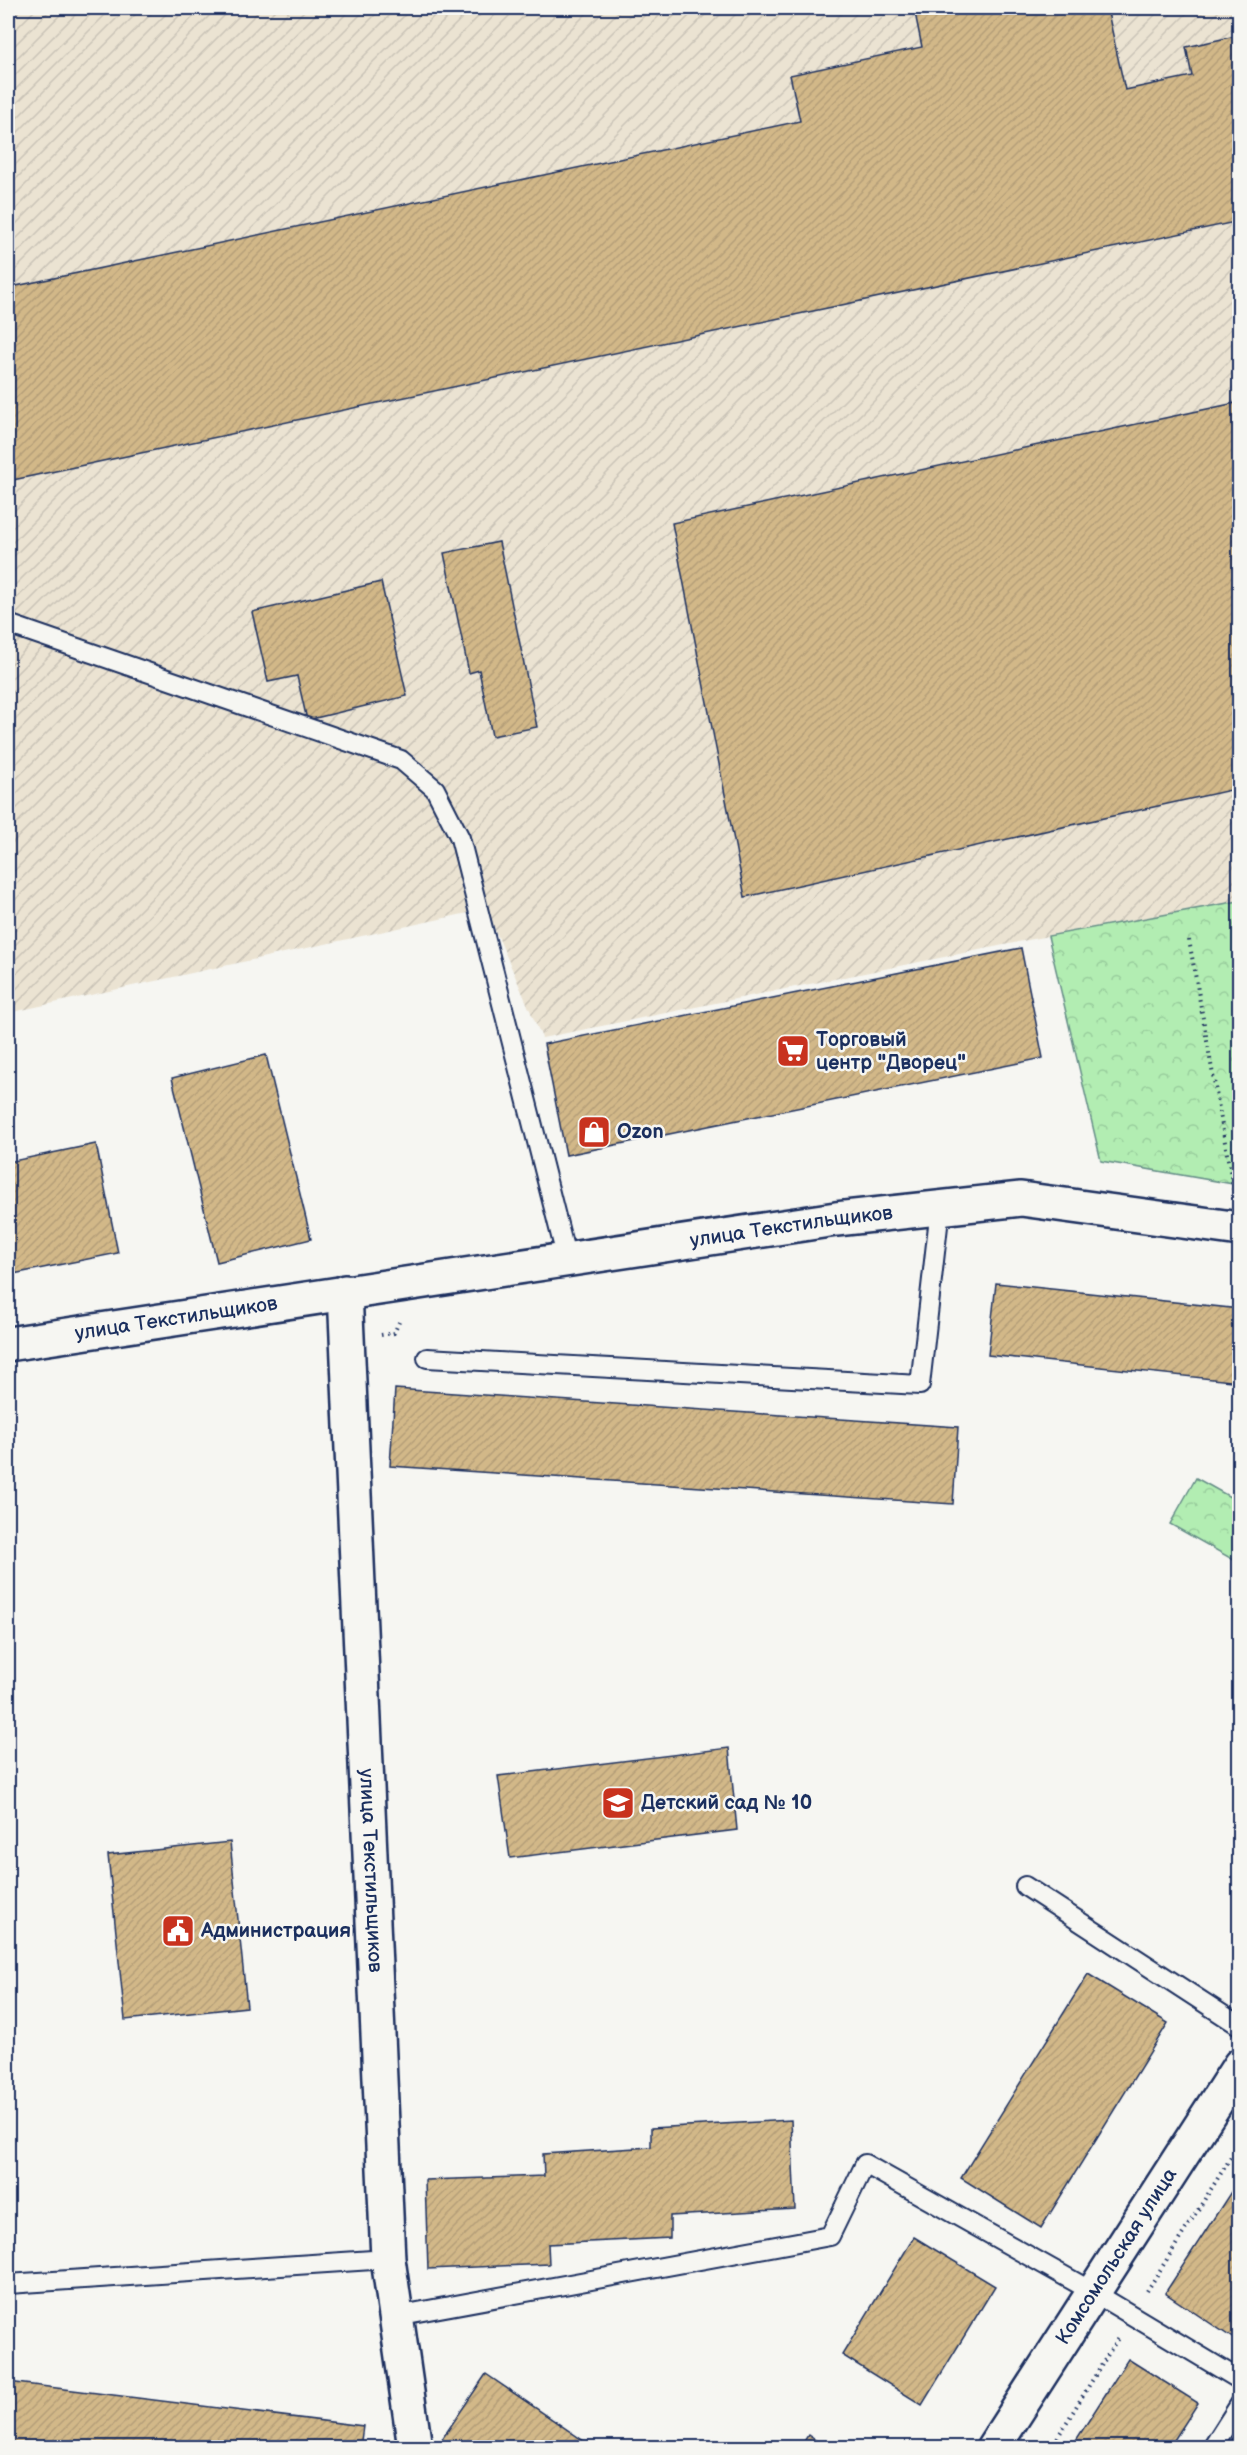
<svg xmlns="http://www.w3.org/2000/svg" width="1247" height="2455" font-family="'Balsamiq Sans',sans-serif">
<defs>
<pattern id="industrial-furrows" width="10" height="10" patternUnits="userSpaceOnUse" patternTransform="scale(1.5)"><rect width="10" height="10" fill="#ebe3d2"/><path d="M-1 1l2-2M0 10L10 0M9 11l2-2" fill="none" stroke="#c9c3b7"/></pattern>
<pattern id="park-crowns" width="20" height="18" patternUnits="userSpaceOnUse" patternTransform="scale(1.5)"><rect width="20" height="18" fill="#b2edb2"/><path d="M2 6a3 3 0 1 1 6 0M12 15a3 3 0 1 1 6 0" fill="none" stroke="#98cc9c"/></pattern>
<pattern id="building-hatch" width="6" height="6" patternUnits="userSpaceOnUse" patternTransform="scale(1.5)"><rect width="6" height="6" fill="#d2b888"/><path d="M-1 1l2-2M0 6l6-6M5 7l2-2" fill="none" stroke="#b49e78"/></pattern>
</defs>
<rect width="100%" height="100%" fill="#f6f6f2"/>
<filter id="ink" filterUnits="userSpaceOnUse"><feTurbulence type="fractalNoise" baseFrequency=".0167" numOctaves="2"/><feDisplacementMap in="SourceGraphic" scale="12" xChannelSelector="R" yChannelSelector="G"/><feConvolveMatrix kernelMatrix="1 2 1 2 8 2 1 2 1" color-interpolation-filters="sRGB"/></filter>
<g filter="url(#ink)">
<!-- industrial -->
<path fill="url(#industrial-furrows)" d="M 8,8 L 1239,8 L 1239,901 L 1048,936 L 542,1038 L 486,909 L 8,1013 Z"/>
<!-- park -->
<g fill="url(#park-crowns)" stroke="#668e88" stroke-width="1.5">
<path d="M 1239,901 L 1239,1185 L 1101,1161 L 1048,936 Z"/>
<path d="M 1196,1478 L 1239,1502 L 1239,1563 L 1170,1524 Z"/>
</g>
<!-- building -->
<g fill="url(#building-hatch)" stroke="#1b2f5e" stroke-width="1.5">
<path d="M 914,8 L 1107,8 L 1125,90 L 1192,76 L 1186,47 L 1240,35 L 1240,221 L 8,481 L 8,272 L 11,287 L 800,121 L 790,75 L 922,47 Z"/>
<path d="M 1240,402 L 1240,788 L 745,897 L 672,523 Z"/>
<path d="M 499,542 L 537,727 L 492,736 L 479,670 L 469,673 L 444,553 Z"/>
<path d="M 381,582 L 407,696 L 307,720 L 297,676 L 268,682 L 252,612 Z"/>
<path d="M 1021,948 L 1043,1058 L 566,1155 L 544,1044 Z"/>
<path d="M 266,1055 L 311,1239 L 217,1262 L 172,1078 Z"/>
<path d="M 96,1144 L 118,1253 L 8,1275 L 8,1162 Z"/>
<path d="M 996,1283 L 1240,1309 L 1240,1382 L 988,1355 Z"/>
<path d="M 395,1389 L 958,1427 L 953,1504 L 390,1466 Z"/>
<path d="M 729,1748 L 737,1830 L 510,1858 L 498,1776 Z"/>
<path d="M 230,1842 L 247,2007 L 125,2020 L 108,1855 Z"/>
<path d="M 1088,1974 L 1168,2023 L 1041,2228 L 961,2178 Z"/>
<path d="M 791,2120 L 795,2209 L 670,2216 L 670,2238 L 548,2244 L 549,2264 L 428,2269 L 425,2180 L 544,2176 L 543,2154 L 651,2147 L 651,2128 Z"/>
<path d="M 1240,2178 L 1240,2330 L 1234,2339 L 1165,2293 Z"/>
<path d="M 914,2237 L 995,2286 L 922,2405 L 842,2355 Z"/>
<path d="M 1128,2359 L 1198,2403 L 1169,2448 L 1071,2448 Z"/>
<path d="M 486,2374 L 594,2448 L 454,2448 L 442,2439 Z"/>
<path d="M 8,2382 L 363,2426 L 360,2448 L 8,2448 Z"/>
<path d="M 808,2435 L 827,2448 L 800,2448 Z"/>
</g>
<g fill="none" stroke-linecap="round" stroke-linejoin="round">
<!-- service casing -->
<g stroke="#1b2f5e" stroke-width="22">
<g id="service">
<path d="M 8,624 L 401,760 L 435,789 L 460,838 L 567,1260"/>
<path d="M 427,1358 L 920,1385 L 940,1208"/>
<path d="M 1025,1886 L 1240,2026"/>
<path d="M 8,2284 L 388,2259"/>
<path d="M 396,2316 L 830,2236 L 865,2164 L 1093,2292 L 1240,2380"/>
<path d="M 1212,2448 L 1240,2404"/>
</g>
</g>
<!-- minor casing -->
<g stroke="#1b2f5e" stroke-width="38">
<g id="minor">
<path id="s1" d="M 345,1292 L 388,2259 L 415,2448"/>
<path id="s2" d="M 993,2448 L 1240,2065"/>
</g>
</g>
<!-- tertiary casing -->
<g stroke="#1b2f5e" stroke-width="38">
<g id="tertiary">
<path id="s3" d="M 8,1344 L 836,1219 L 1021,1199 L 1240,1229"/>
</g>
</g>
<!-- path -->
<g stroke="#1b2f5e" stroke-width="4" stroke-dasharray="1.5 4.5" stroke-linecap="butt">
<path d="M 1189,940 L 1234,1193"/>
<path d="M 381,1335 L 394,1333 L 399,1322"/>
<path d="M 1147,2291 L 1240,2143"/>
<path d="M 1051,2448 L 1118,2338"/>
</g>
<!-- service -->
<use href="#service" stroke="#f6f6f2" stroke-width="18"/>
<!-- minor -->
<use href="#minor" stroke="#f6f6f2" stroke-width="33"/>
<!-- tertiary -->
<use href="#tertiary" stroke="#f6f6f2" stroke-width="33"/>
</g>
</g>
<!-- icons -->
<defs>
<g id="supermarket-square" transform="scale(1.725)"><rect x="-9" y="-9" width="18" height="18" rx="4" fill="#c8321e" stroke="#f6f6f2"/><path d="M-6-5.5h2.5l.6 2H6L4.5 2H-2.5L-4.4-4H-6ZM-1.5 3.2a1.3 1.3 0 1 0 .1 0ZM3 3.2a1.3 1.3 0 1 0 .1 0Z" fill="#fff"/></g>
<g id="shop-square" transform="scale(1.725)"><rect x="-9" y="-9" width="18" height="18" rx="4" fill="#c8321e" stroke="#f6f6f2"/><path d="M-5-2.5h2.3a2.7 3.5 0 0 1 5.4 0H5L5.5 6h-11ZM-1.5-2.5h3a1.5 2.3 0 0 0-3 0Z" fill="#fff"/></g>
<g id="school-square" transform="scale(1.725)"><rect x="-9" y="-9" width="18" height="18" rx="4" fill="#c8321e" stroke="#f6f6f2"/><path d="M0-5L7-2L0 1L-7-2ZM-4 1L0 2.5L4 1V4Q0 6-4 4Z" fill="#fff"/></g>
<g id="civic-square" transform="scale(1.725)"><rect x="-9" y="-9" width="18" height="18" rx="4" fill="#c8321e" stroke="#f6f6f2"/><path d="M-.6-6.5H3V-4.5H.6V-3L4-1V1h2V6H-6V1h2V-1L-.6-3ZM-1.2 2.5V6h2.4V2.5Z" fill="#fff"/></g>
</defs>
<g fill-rule="evenodd">
<use href="#supermarket-square" x="793" y="1051"/>
<use href="#shop-square" x="594" y="1132"/>
<use href="#school-square" x="618" y="1803"/>
<use href="#civic-square" x="178" y="1931"/>
</g>
<g text-anchor="middle" dominant-baseline="central" stroke-width="5" stroke-linejoin="round" paint-order="stroke">
<!-- poi labels -->
<g font-size="20" font-weight="bold" fill="#1b2f5e" stroke="#f6f6f2" text-anchor="start">
<text x="816" y="1040">Торговый<tspan x="816" dy="23">центр "Дворец"</tspan></text>
<text x="617" y="1132">Ozon</text>
<text x="641" y="1803">Детский сад № 10</text>
<text x="201" y="1931">Администрация</text>
</g>
<!-- street labels -->
<g font-size="20" fill="#1b2f5e" stroke="#f6f6f2">
<text stroke="none"><textPath href="#s3" startOffset="792">улица Текстильщиков</textPath></text>
<text stroke="none"><textPath href="#s3" startOffset="170">улица Текстильщиков</textPath></text>
<text stroke="none"><textPath href="#s1" startOffset="579">улица Текстильщиков</textPath></text>
<text stroke="none"><textPath href="#s2" startOffset="228">Комсомольская улица</textPath></text>
</g>
</g>
<!-- margin -->
<rect width="1247" height="2455" fill="none" stroke="#f6f6f2" stroke-width="30"/>
<rect x="15" y="15" width="1217" height="2425" fill="none" stroke="#1b2f5e" stroke-width="2" filter="url(#ink)"/>
</svg>
